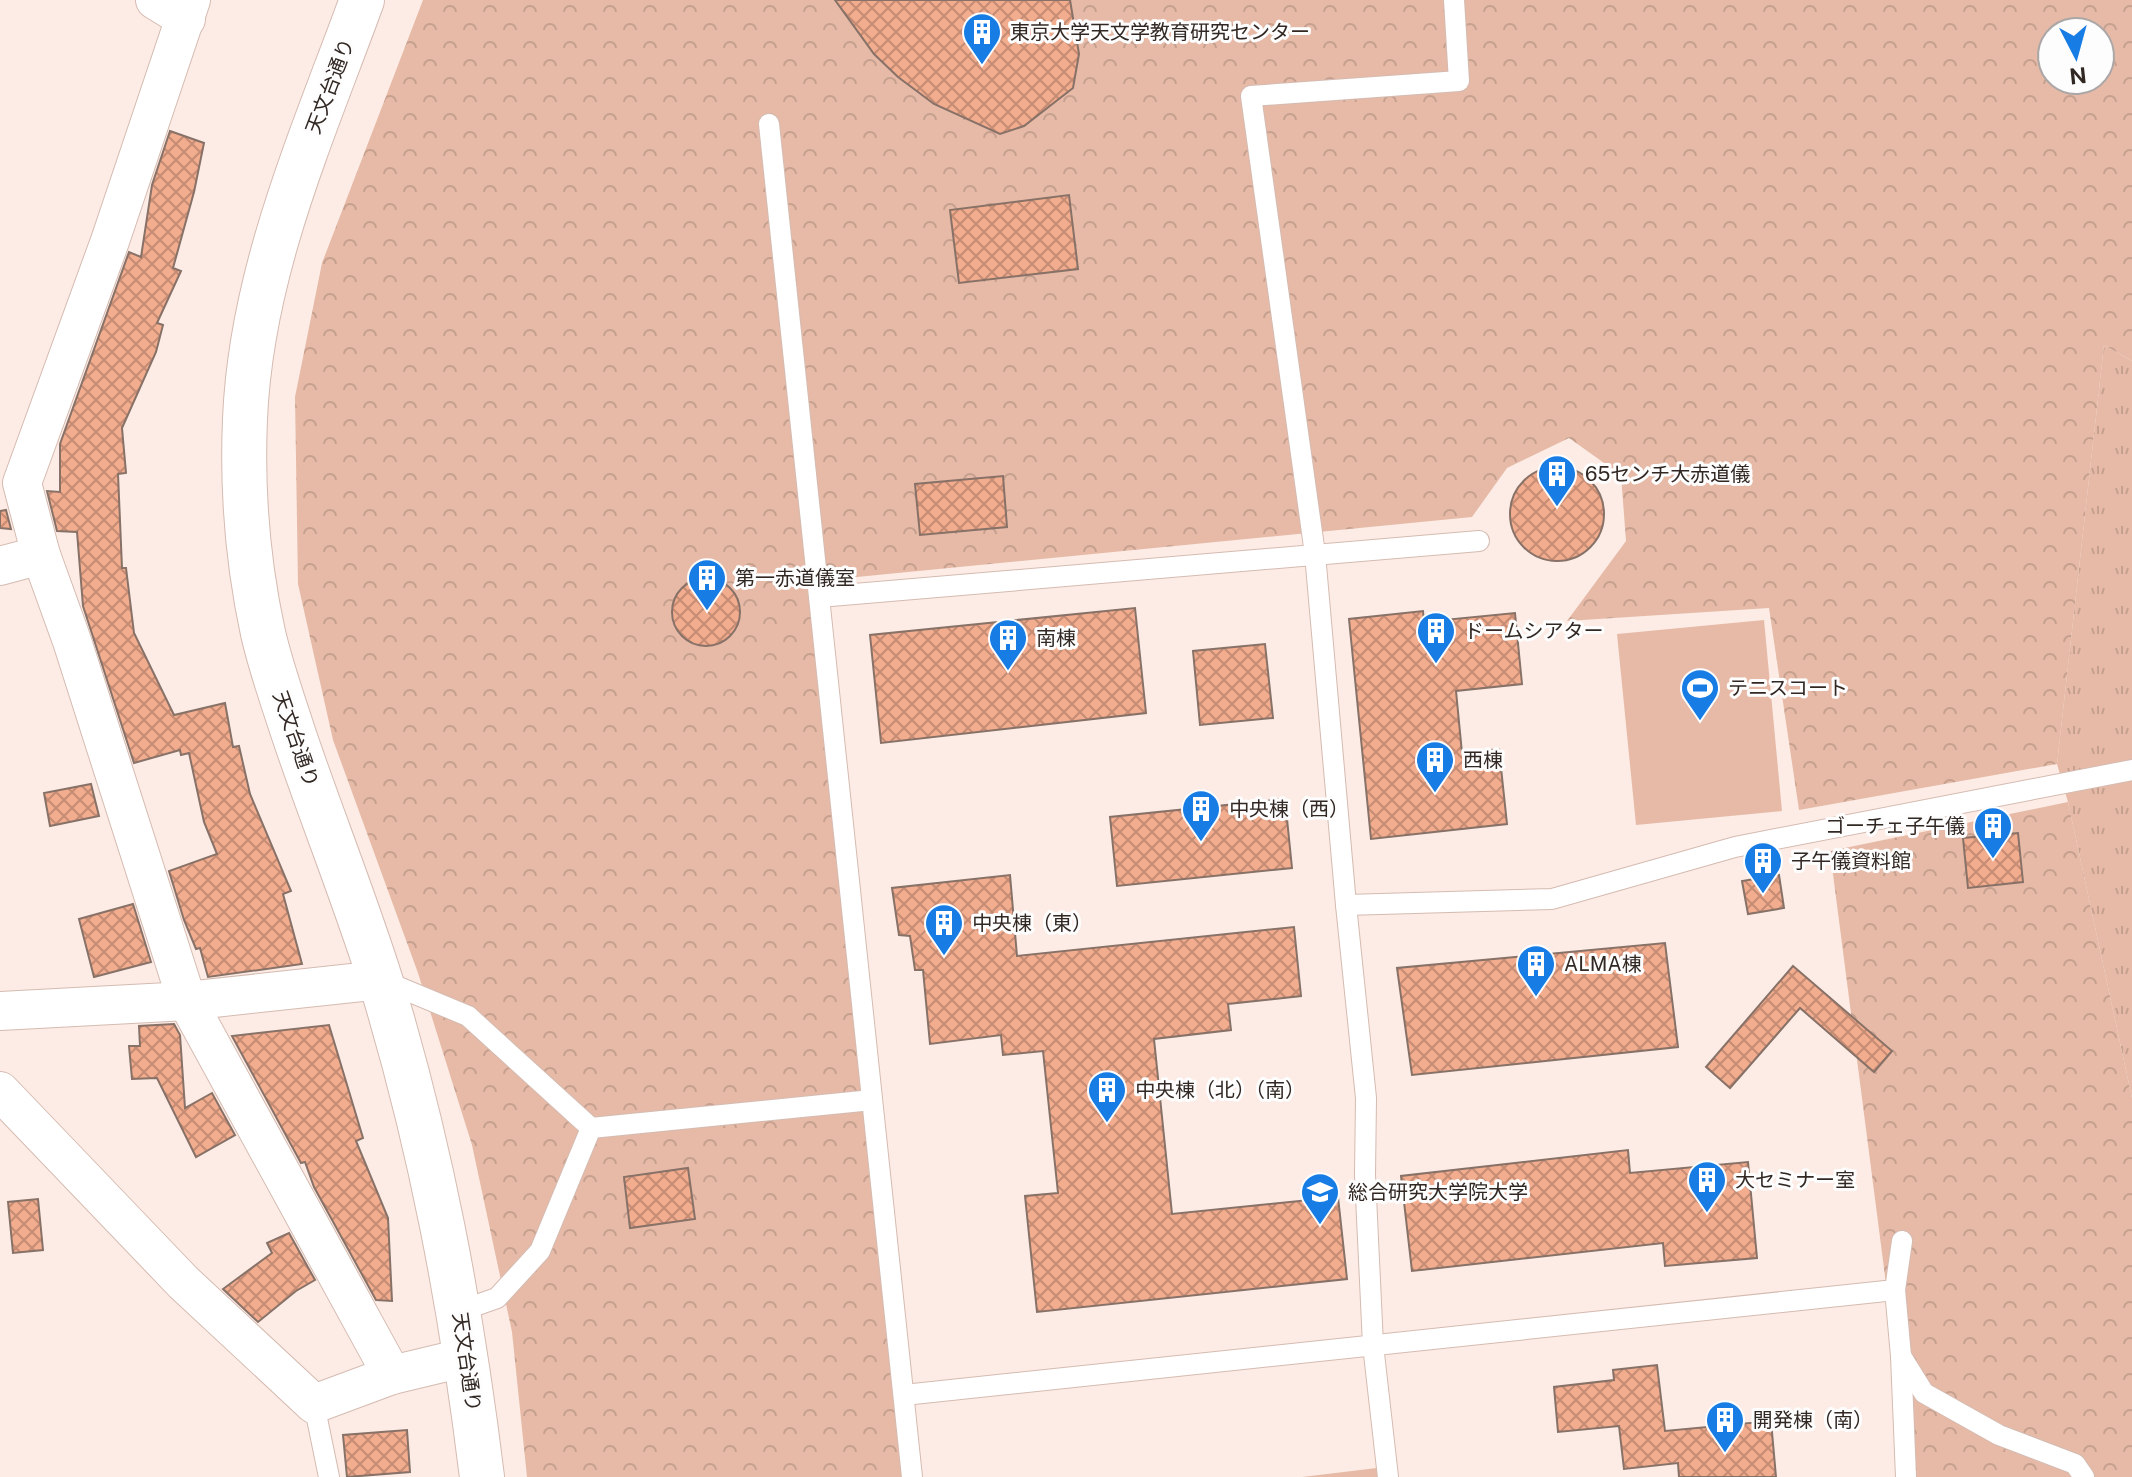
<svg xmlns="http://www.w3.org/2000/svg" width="2132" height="1477" font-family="'Public Sans','Noto Sans JP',sans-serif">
<defs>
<pattern id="grass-tufts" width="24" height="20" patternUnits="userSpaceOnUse" patternTransform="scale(2)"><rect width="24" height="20" fill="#e6baa7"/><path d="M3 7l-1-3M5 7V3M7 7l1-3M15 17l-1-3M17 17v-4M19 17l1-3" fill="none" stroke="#c6a08f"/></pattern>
<pattern id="forest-crowns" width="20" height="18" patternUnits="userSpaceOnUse" patternTransform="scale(2)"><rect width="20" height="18" fill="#e6baa7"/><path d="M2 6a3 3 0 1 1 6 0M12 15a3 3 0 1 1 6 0" fill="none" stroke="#c6a08f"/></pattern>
<pattern id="building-cross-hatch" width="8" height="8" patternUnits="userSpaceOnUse" patternTransform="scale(2)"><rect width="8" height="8" fill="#f2ac8e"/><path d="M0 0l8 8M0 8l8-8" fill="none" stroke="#c58c74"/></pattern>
</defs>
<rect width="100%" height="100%" fill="#fcece5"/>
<!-- grass -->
<path fill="url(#grass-tufts)" d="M 2104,345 L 2132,361 L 2132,1098 L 2068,802 L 2057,764 Z"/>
<!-- forest -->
<g fill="url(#forest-crowns)" fill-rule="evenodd">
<path d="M 423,0 L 2132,0 L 2132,361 L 2104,345 L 2057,764 L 1799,810 L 1769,608 L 1567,621 L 1626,541 L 1621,475 L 1569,438 L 1507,468 L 1472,517 L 816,581 L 913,1477 L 527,1477 L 512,1332 L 472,1145 L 418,973 L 333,740 L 298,584 L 295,397 L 322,263 ZM 2052,32 L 2100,32 L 2100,80 L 2052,80 Z"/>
<path d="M 2068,802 L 2132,1098 L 2132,1477 L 1911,1477 L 1830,851 Z"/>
</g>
<!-- park -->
<g fill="#e6baa7">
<path d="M 1764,620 L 1782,811 L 1636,825 L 1617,634 Z"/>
<path d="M 1377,1468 L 1378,1477 L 1302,1477 Z"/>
</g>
<!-- building -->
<g fill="url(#building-cross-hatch)" stroke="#887167" stroke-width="2">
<path d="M 835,0 L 1070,0 L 1079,54 L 1073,88 L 1024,126 L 1000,134 L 934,104 L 898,77 L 874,54 Z"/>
<path d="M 170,131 L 204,143 L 194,192 L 173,268 L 181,271 L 157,323 L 163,325 L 156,352 L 122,428 L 126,473 L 118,474 L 122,568 L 126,568 L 134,633 L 174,715 L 225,703 L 233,747 L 239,746 L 250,794 L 291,891 L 283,894 L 302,964 L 208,977 L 200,948 L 196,949 L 184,920 L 169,871 L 217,854 L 204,822 L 189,753 L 181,755 L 180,750 L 134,763 L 83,606 L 77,532 L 57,531 L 47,491 L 60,492 L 60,444 L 129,252 L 141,257 L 152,185 Z"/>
<path d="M 1069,195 L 1078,269 L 959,283 L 950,210 Z"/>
<circle cx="1557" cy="514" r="47"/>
<path d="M 1003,476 L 1007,527 L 920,535 L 915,484 Z"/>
<path d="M 6,510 L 11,529 L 0,528 L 0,511 Z"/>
<circle cx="706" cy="612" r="34"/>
<path d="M 1135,608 L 1146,713 L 881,743 L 870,635 Z"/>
<path d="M 1423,611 L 1424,622 L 1515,613 L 1522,684 L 1456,691 L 1462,753 L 1499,749 L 1507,824 L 1371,839 L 1349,619 Z"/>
<path d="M 1265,644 L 1273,718 L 1200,725 L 1193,651 Z"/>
<path d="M 91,784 L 99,816 L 50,826 L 44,793 Z"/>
<path d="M 1285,799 L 1292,868 L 1117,886 L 1110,817 Z"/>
<path d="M 2018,833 L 2023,882 L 1968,888 L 1963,838 Z"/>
<path d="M 1010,875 L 1017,956 L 1294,927 L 1301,996 L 1228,1004 L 1231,1030 L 1154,1039 L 1172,1214 L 1338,1197 L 1347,1279 L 1037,1312 L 1025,1196 L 1058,1193 L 1043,1051 L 1003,1055 L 1001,1035 L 930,1044 L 923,970 L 915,970 L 910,936 L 899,935 L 892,888 Z"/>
<path d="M 1779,875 L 1784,908 L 1748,914 L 1742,881 Z"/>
<path d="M 133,904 L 151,962 L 94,977 L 79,919 Z"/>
<path d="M 1665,943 L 1678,1047 L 1412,1075 L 1397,968 Z"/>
<path d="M 1793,966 L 1892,1051 L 1874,1072 L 1800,1008 L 1730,1088 L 1706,1067 Z"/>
<path d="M 174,1024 L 180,1035 L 185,1108 L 212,1093 L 235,1135 L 196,1157 L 157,1078 L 132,1079 L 129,1046 L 140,1046 L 139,1026 Z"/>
<path d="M 329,1025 L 363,1138 L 356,1141 L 388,1218 L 392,1301 L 376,1300 L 314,1187 L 305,1162 L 301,1163 L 232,1036 Z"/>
<path d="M 1628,1150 L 1630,1173 L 1748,1162 L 1757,1258 L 1665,1266 L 1663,1243 L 1412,1271 L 1401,1176 Z"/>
<path d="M 688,1168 L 695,1219 L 630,1228 L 624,1177 Z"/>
<path d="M 38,1199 L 43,1250 L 13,1253 L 8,1202 Z"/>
<path d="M 289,1233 L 315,1280 L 296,1291 L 258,1322 L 223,1289 L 272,1253 L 267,1243 Z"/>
<path d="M 1657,1365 L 1665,1431 L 1771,1421 L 1776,1477 L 1679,1477 L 1678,1463 L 1624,1469 L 1619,1426 L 1558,1432 L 1554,1387 L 1614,1380 L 1613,1370 Z"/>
<path d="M 407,1430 L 410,1472 L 347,1477 L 343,1435 Z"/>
</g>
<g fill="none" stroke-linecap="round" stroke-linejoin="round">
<!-- service casing -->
<g stroke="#d5bbb1" stroke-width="22">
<g id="service">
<path d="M 769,124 L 912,1477"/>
<path d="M 819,597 L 1479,541"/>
<path d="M 1346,905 L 1552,899 L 1735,847 L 2132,770"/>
<path d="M 384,981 L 468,1016 L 591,1128 L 872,1100"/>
<path d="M 1895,1290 L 1901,1356 L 1906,1477"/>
<path d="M 460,1311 L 497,1298 L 540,1251 L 591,1128"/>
<path d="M 1901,1356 L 1924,1393 L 1999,1435 L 2075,1464 L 2084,1477"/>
<path d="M 904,1395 L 1895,1290 L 1902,1241"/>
<path d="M 314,1404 L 329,1477"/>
<path d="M 1388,1477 L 1373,1345 L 1365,1175 L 1366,1098 L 1346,905 L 1315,554 L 1251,96 L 1459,81 L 1454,0"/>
</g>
</g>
<!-- minor casing -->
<g stroke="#d5bbb1" stroke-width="40">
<g id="minor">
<path d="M 155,0 L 186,19"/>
<path d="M 191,0 L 110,241 L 22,483 L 41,555 L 72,641 L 187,1001 L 392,1375"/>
<path d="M 0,566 L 41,555"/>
<path d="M 0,1011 L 187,1001 L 380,980"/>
<path d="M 0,1091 L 183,1282 L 314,1404 L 392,1375 L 467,1357"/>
</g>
</g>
<!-- secondary casing -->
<g stroke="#d5bbb1" stroke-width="46">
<path id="secondary" d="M 362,0 C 312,137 251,272 245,419 C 242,489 248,564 263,633 C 271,668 283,701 294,735 C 322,818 355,899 381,982 C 431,1146 461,1306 482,1477"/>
</g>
<!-- service -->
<use href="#service" stroke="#fff" stroke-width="20"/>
<!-- minor -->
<use href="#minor" stroke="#fff" stroke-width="38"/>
<!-- secondary -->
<use href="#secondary" stroke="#fff" stroke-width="44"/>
</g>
<!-- icons -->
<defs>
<g id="building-pin" transform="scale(2)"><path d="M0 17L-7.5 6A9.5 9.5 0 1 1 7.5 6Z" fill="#177ce4" stroke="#fdfdfd"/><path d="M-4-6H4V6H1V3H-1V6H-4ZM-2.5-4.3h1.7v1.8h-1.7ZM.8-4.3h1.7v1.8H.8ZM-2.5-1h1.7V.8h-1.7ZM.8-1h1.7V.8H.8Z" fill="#fff"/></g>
<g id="stadium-pin" transform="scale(2)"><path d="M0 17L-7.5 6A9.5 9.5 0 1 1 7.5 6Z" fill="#177ce4" stroke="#fdfdfd"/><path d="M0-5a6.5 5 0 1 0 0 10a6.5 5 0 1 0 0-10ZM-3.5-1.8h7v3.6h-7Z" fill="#fff"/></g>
<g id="university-pin" transform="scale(2)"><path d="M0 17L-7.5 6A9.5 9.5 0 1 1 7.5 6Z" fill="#177ce4" stroke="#fdfdfd"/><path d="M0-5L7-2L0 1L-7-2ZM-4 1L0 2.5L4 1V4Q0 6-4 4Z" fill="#fff"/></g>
</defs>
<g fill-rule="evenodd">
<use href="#building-pin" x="982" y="32"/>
<use href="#building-pin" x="1557" y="474"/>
<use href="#building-pin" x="707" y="578"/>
<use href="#building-pin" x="1436" y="631"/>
<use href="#building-pin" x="1008" y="638"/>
<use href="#stadium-pin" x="1700" y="688"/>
<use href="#building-pin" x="1435" y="760"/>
<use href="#building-pin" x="1201" y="809"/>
<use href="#building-pin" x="1993" y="826"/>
<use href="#building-pin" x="1763" y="861"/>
<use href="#building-pin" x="944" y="923"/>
<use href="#building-pin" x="1536" y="964"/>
<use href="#building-pin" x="1107" y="1090"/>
<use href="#building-pin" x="1707" y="1180"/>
<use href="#university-pin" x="1320" y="1192"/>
<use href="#building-pin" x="1725" y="1420"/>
</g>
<g text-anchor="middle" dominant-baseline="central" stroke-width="6" stroke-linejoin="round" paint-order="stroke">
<!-- poi labels -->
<g font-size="20" fill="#312723" stroke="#fdfdfd" text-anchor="start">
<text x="1010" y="32">東京大学天文学教育研究センター</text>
<text x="1585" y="474">65センチ大赤道儀</text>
<text x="735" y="578">第一赤道儀室</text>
<text x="1464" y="631">ドームシアター</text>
<text x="1036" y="638">南棟</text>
<text x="1728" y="688">テニスコート</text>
<text x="1463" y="760">西棟</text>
<text x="1229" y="809">中央棟（西）</text>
<text x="1965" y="826" text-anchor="end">ゴーチェ子午儀</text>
<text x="1791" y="861">子午儀資料館</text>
<text x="972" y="923">中央棟（東）</text>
<text x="1564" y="964">ALMA棟</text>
<text x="1135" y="1090">中央棟（北）（南）</text>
<text x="1735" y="1180">大セミナー室</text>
<text x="1348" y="1192">総合研究大学院大学</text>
<text x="1753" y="1420">開発棟（南）</text>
</g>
<!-- street labels -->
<g font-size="20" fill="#312723" stroke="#fdfdfd">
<text transform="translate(330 86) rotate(-69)">天文台通り</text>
<text transform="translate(296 739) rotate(71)">天文台通り</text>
<text transform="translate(467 1362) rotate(82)">天文台通り</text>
</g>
</g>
<!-- north arrow -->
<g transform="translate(2076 56) rotate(174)"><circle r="38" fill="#fdfdfd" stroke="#aba7a6" stroke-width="2"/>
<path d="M0-6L14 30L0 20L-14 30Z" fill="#177ce4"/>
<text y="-12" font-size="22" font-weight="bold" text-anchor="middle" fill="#312723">N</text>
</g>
</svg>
